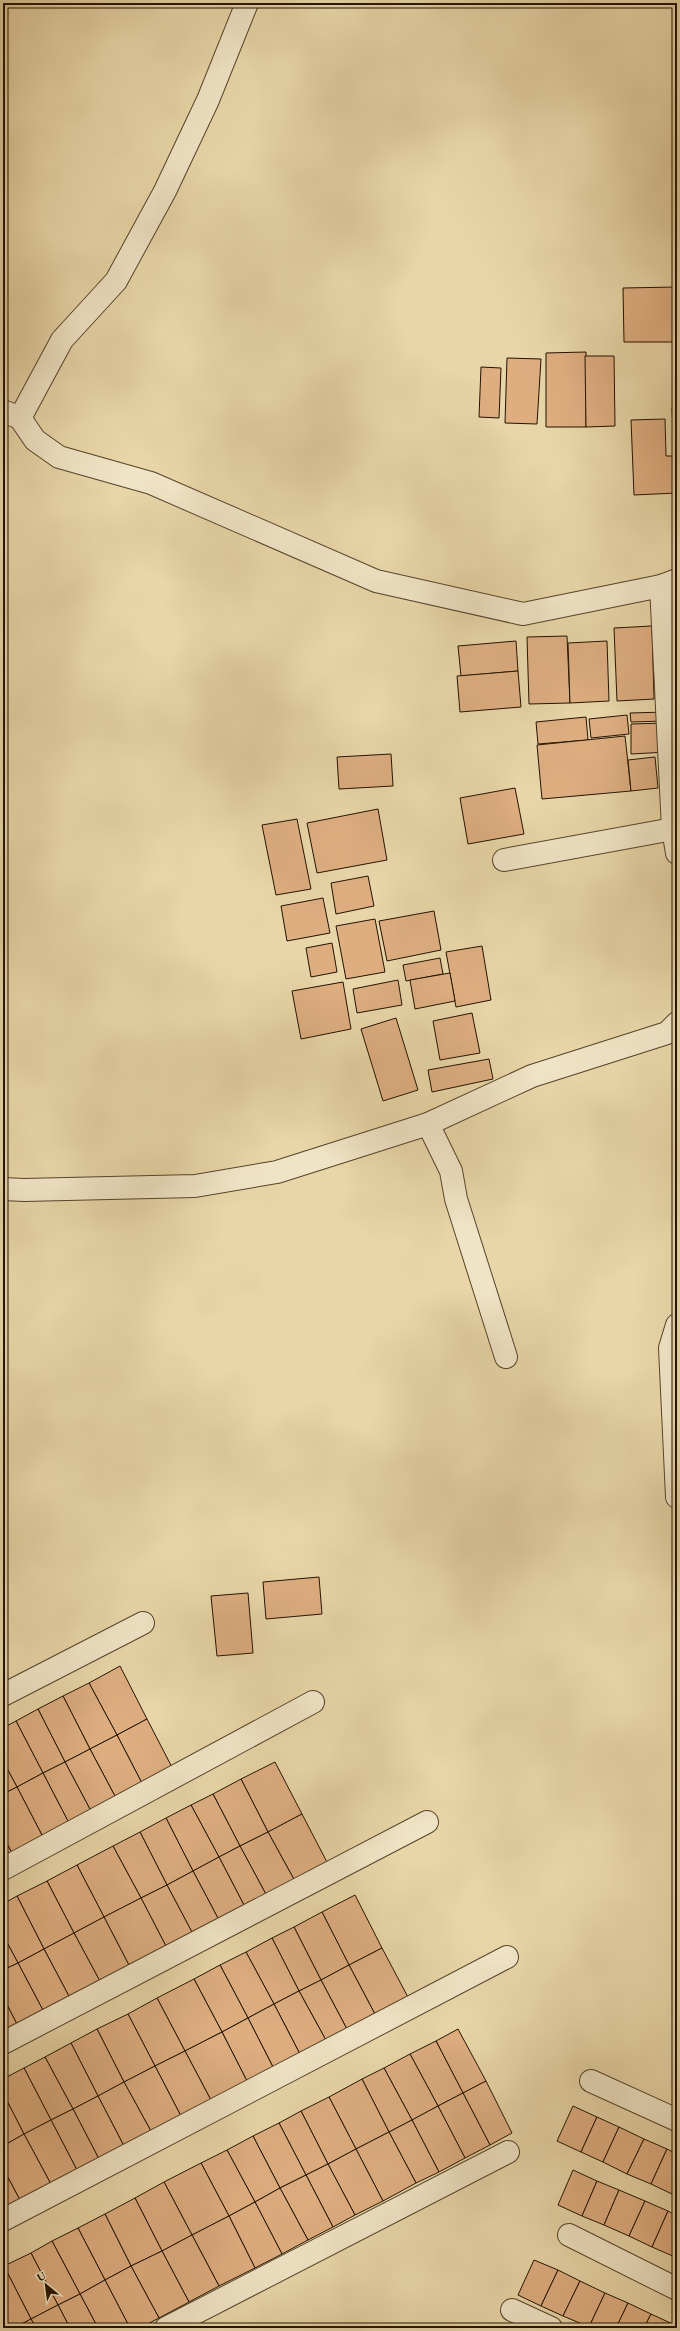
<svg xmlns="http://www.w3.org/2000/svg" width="680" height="2331" font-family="'EB Garamond',serif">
<rect width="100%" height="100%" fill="#e8d6a8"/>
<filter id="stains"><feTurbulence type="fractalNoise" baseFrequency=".005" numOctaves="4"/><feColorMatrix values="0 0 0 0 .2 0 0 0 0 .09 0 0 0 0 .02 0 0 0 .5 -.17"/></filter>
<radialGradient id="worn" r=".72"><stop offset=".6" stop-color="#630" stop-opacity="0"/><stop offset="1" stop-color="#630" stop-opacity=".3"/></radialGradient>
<!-- building -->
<g fill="#deae81" stroke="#231301">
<path d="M 677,287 L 677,342 L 624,342 L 623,288 Z"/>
<path d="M 586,352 L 586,427 L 546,427 L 546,353 Z"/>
<path d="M 585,356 L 614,356 L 615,426 L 586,427 Z"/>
<path d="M 507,358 L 541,359 L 537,424 L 505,423 Z"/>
<path d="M 481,367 L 501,368 L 499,418 L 479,417 Z"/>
<path d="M 677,407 L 677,450 L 674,450 L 672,408 Z"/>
<path d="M 665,419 L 666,456 L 677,456 L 677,493 L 634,495 L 631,420 Z"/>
<path d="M 652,626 L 654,699 L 617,701 L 614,628 Z"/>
<path d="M 567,636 L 570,703 L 529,704 L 527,637 Z"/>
<path d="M 516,641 L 518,671 L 461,676 L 458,646 Z"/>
<path d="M 607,641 L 609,701 L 570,703 L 568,643 Z"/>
<path d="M 518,671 L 521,707 L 460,712 L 457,676 Z"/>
<path d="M 666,712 L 666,721 L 631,722 L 630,713 Z"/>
<path d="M 627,715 L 629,734 L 591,738 L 589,719 Z"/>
<path d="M 586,717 L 588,740 L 538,744 L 536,722 Z"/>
<path d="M 667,723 L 667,752 L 631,754 L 631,724 Z"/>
<path d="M 625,736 L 631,791 L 542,799 L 537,745 Z"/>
<path d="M 391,754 L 393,786 L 339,789 L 337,757 Z"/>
<path d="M 655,757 L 658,788 L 631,791 L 628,760 Z"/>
<path d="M 515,788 L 524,834 L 468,844 L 460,798 Z"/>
<path d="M 378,809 L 387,860 L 317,873 L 307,823 Z"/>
<path d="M 297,819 L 311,889 L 276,895 L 262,825 Z"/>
<path d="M 368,876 L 374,906 L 336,914 L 331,883 Z"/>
<path d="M 323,898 L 330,933 L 287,941 L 281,906 Z"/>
<path d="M 434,911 L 441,950 L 387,961 L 379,921 Z"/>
<path d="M 375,919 L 385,972 L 346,979 L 336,926 Z"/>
<path d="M 332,943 L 337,972 L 311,977 L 306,948 Z"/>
<path d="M 482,946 L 491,1000 L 456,1007 L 446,952 Z"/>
<path d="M 440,958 L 443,974 L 406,981 L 403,965 Z"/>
<path d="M 450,973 L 455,1001 L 415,1009 L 410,980 Z"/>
<path d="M 398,980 L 402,1005 L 357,1013 L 353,989 Z"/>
<path d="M 343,982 L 351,1029 L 301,1039 L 292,991 Z"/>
<path d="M 472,1013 L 480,1053 L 440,1060 L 433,1021 Z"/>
<path d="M 396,1018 L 418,1090 L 383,1101 L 361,1029 Z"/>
<path d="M 489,1059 L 493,1079 L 432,1092 L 428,1070 Z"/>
<path d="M 319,1577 L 322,1614 L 266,1619 L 263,1582 Z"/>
<path d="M 248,1593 L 253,1653 L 217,1656 L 211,1596 Z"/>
<path d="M 120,1666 L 147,1719 L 117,1735 L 89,1683 Z"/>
<path d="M 89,1683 L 117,1735 L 90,1749 L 63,1696 Z"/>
<path d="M 63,1696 L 90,1749 L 65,1762 L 38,1709 Z"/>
<path d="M 38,1709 L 65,1762 L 43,1773 L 16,1721 Z"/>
<path d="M 147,1719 L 174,1771 L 144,1787 L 117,1735 Z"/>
<path d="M 16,1721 L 43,1773 L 17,1787 L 3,1761 L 3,1728 Z"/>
<path d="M 117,1735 L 144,1787 L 117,1800 L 90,1749 Z"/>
<path d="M 90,1749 L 117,1800 L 92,1813 L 65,1762 Z"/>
<path d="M 3,1761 L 17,1787 L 3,1794 Z"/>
<path d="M 65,1762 L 92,1813 L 70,1825 L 43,1773 Z"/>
<path d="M 275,1762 L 302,1814 L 268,1832 L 241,1779 Z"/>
<path d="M 43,1773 L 70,1825 L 44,1839 L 17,1787 Z"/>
<path d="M 241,1779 L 268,1832 L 240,1846 L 213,1794 Z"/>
<path d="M 17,1787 L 44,1839 L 13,1855 L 3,1836 L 3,1794 Z"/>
<path d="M 213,1794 L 240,1846 L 219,1857 L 191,1805 Z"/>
<path d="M 191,1805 L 219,1857 L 193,1871 L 166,1818 Z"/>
<path d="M 302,1814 L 329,1866 L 296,1883 L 268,1832 Z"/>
<path d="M 166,1818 L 193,1871 L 167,1885 L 140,1832 Z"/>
<path d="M 140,1832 L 167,1885 L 141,1898 L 113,1846 Z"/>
<path d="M 268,1832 L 296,1883 L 268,1898 L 240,1846 Z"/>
<path d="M 3,1836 L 13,1855 L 3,1860 Z"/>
<path d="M 113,1846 L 141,1898 L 104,1917 L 77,1865 Z"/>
<path d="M 240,1846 L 268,1898 L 246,1909 L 219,1857 Z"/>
<path d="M 219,1857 L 246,1909 L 220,1922 L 193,1871 Z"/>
<path d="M 77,1865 L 104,1917 L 74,1933 L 47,1881 Z"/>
<path d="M 193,1871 L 220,1922 L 194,1936 L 167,1885 Z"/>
<path d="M 47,1881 L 74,1933 L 44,1949 L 17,1896 Z"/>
<path d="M 167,1885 L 194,1936 L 168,1950 L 141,1898 Z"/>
<path d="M 355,1895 L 382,1948 L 349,1965 L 322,1912 Z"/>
<path d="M 17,1896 L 44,1949 L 18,1963 L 3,1935 L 3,1904 Z"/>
<path d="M 141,1898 L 168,1950 L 131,1969 L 104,1917 Z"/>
<path d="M 322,1912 L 349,1965 L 321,1980 L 294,1927 Z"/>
<path d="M 104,1917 L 131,1969 L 102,1985 L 74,1933 Z"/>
<path d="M 294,1927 L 321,1980 L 299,1991 L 272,1938 Z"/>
<path d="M 74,1933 L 102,1985 L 71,2000 L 44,1949 Z"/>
<path d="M 3,1935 L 18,1963 L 3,1970 Z"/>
<path d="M 272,1938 L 299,1991 L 274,2004 L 246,1952 Z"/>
<path d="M 382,1948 L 409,1999 L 376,2016 L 349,1965 Z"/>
<path d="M 44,1949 L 71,2000 L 45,2014 L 18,1963 Z"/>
<path d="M 246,1952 L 274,2004 L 248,2018 L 220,1965 Z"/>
<path d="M 18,1963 L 45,2014 L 19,2028 L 3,1997 L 3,1970 Z"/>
<path d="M 220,1965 L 248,2018 L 222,2032 L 194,1979 Z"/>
<path d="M 349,1965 L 376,2016 L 348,2031 L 321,1980 Z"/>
<path d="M 194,1979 L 222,2032 L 185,2051 L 157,1998 Z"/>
<path d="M 321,1980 L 348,2031 L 327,2042 L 299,1991 Z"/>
<path d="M 299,1991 L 327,2042 L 301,2056 L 274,2004 Z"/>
<path d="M 3,1997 L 19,2028 L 3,2036 Z"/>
<path d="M 157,1998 L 185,2051 L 155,2066 L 128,2014 Z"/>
<path d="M 274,2004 L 301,2056 L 274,2069 L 248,2018 Z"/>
<path d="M 128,2014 L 155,2066 L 124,2082 L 97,2029 Z"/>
<path d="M 248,2018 L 274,2069 L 248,2083 L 222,2032 Z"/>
<path d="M 97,2029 L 124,2082 L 98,2096 L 71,2043 Z"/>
<path d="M 458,2029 L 486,2081 L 463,2093 L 436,2041 Z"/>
<path d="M 222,2032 L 248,2083 L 212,2102 L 185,2051 Z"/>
<path d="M 436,2041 L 463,2093 L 438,2106 L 410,2054 Z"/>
<path d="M 71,2043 L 98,2096 L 73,2109 L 45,2057 Z"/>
<path d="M 185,2051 L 212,2102 L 182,2118 L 155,2066 Z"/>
<path d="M 410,2054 L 438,2106 L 412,2120 L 384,2068 Z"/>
<path d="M 45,2057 L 73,2109 L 51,2120 L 24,2068 Z"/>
<path d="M 155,2066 L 182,2118 L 152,2133 L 124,2082 Z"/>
<path d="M 24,2068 L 51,2120 L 24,2134 L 3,2093 L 3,2079 Z"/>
<path d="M 384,2068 L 412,2120 L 389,2132 L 362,2079 Z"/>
<path d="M 362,2079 L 389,2132 L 356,2149 L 329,2097 Z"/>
<path d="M 486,2081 L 512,2133 L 490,2145 L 463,2093 Z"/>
<path d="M 124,2082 L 152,2133 L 125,2148 L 98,2096 Z"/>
<path d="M 3,2093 L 24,2134 L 3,2146 Z"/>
<path d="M 463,2093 L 490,2145 L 465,2158 L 438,2106 Z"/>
<path d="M 98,2096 L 125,2148 L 100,2161 L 73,2109 Z"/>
<path d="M 329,2097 L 356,2149 L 328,2164 L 301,2111 Z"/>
<path d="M 438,2106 L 465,2158 L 439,2172 L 412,2120 Z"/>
<path d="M 573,2106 L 597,2117 L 581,2152 L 557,2141 Z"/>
<path d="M 73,2109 L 100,2161 L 78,2172 L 51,2120 Z"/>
<path d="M 301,2111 L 328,2164 L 306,2175 L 279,2123 Z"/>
<path d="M 597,2117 L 619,2127 L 603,2162 L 581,2152 Z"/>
<path d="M 51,2120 L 78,2172 L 52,2186 L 24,2134 Z"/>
<path d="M 412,2120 L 439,2172 L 416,2183 L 389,2132 Z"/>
<path d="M 279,2123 L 306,2175 L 280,2188 L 253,2136 Z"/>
<path d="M 619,2127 L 644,2139 L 627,2174 L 603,2162 Z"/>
<path d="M 389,2132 L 416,2183 L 383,2201 L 356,2149 Z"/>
<path d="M 24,2134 L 52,2186 L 21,2202 L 3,2168 L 3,2146 Z"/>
<path d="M 253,2136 L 280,2188 L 255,2202 L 227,2150 Z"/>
<path d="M 644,2139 L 667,2149 L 651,2184 L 627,2174 Z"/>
<path d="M 356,2149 L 383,2201 L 355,2215 L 328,2164 Z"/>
<path d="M 667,2149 L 677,2154 L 677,2188 L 674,2195 L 651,2184 Z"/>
<path d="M 227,2150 L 255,2202 L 229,2216 L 201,2163 Z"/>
<path d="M 201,2163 L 229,2216 L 192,2235 L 164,2182 Z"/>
<path d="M 328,2164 L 355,2215 L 333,2227 L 306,2175 Z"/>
<path d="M 3,2168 L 21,2202 L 3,2211 Z"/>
<path d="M 573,2170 L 597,2181 L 582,2216 L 558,2205 Z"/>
<path d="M 306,2175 L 333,2227 L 308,2240 L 280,2188 Z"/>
<path d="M 597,2181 L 619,2190 L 604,2225 L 582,2216 Z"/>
<path d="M 164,2182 L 192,2235 L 162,2251 L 135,2198 Z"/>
<path d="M 280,2188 L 308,2240 L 282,2254 L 255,2202 Z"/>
<path d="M 619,2190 L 645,2201 L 629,2236 L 604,2225 Z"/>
<path d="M 135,2198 L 162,2251 L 131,2266 L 105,2214 Z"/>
<path d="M 645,2201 L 668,2211 L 652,2247 L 629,2236 Z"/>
<path d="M 255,2202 L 282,2254 L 255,2268 L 229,2216 Z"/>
<path d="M 668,2211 L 677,2216 L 675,2257 L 652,2247 Z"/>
<path d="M 105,2214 L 131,2266 L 105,2280 L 78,2228 Z"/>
<path d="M 229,2216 L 255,2268 L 219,2286 L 192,2235 Z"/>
<path d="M 78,2228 L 105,2280 L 80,2294 L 52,2241 Z"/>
<path d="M 192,2235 L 219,2286 L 189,2302 L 162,2251 Z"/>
<path d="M 52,2241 L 80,2294 L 58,2305 L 31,2253 Z"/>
<path d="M 162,2251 L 189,2302 L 159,2318 L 131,2266 Z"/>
<path d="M 31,2253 L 58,2305 L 31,2319 L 4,2266 Z"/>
<path d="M 534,2260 L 558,2270 L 541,2306 L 518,2295 Z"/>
<path d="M 4,2266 L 31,2319 L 14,2328 L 3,2328 Z"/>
<path d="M 131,2266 L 159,2318 L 140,2328 L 130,2328 L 105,2280 Z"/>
<path d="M 558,2270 L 580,2281 L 563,2316 L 541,2306 Z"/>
<path d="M 105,2280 L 130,2328 L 98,2328 L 80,2294 Z"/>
<path d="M 580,2281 L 605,2293 L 589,2327 L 563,2316 Z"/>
<path d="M 605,2293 L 628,2303 L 616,2328 L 591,2328 L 589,2327 Z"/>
<path d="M 80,2294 L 98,2328 L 70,2328 L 58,2305 Z"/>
<path d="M 628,2303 L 651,2314 L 644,2328 L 616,2328 Z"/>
<path d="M 58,2305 L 70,2328 L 36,2328 L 31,2319 Z"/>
<path d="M 651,2314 L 677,2326 L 677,2328 L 644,2328 Z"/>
<path d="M 31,2319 L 36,2328 L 14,2328 Z"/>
</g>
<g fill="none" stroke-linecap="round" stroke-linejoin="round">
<!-- minor casing -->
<g stroke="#54442b" stroke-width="24">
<g id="minor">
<path d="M 3,411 L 20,418 L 35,440 L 59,457 L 151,483 L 376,581 L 523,614 L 661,586"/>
<path d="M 20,418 L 62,340 L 116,281 L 165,191 L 208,100 L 247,3"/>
<path d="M 677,580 L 661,586 L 673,829 L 677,853"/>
<path d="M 504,860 L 673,829"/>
<path d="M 428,1124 L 451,1171 L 456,1199 L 506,1357"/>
<path d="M 3,1189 L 24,1190 L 195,1186 L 277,1172 L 428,1124 L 532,1076 L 667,1033 L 677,1023"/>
<path d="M 677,1325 L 670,1348 L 677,1497"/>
<path d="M 3,1695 L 143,1623"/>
<path d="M 3,1869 L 313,1702"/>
<path d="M 3,2043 L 427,1822"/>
<path d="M 591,2081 L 677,2120"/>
<path d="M 3,2220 L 507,1957"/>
<path d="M 569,2235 L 677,2289"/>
<path d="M 512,2310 L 551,2328"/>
<path d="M 166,2328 L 508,2152"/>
</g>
</g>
<!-- minor -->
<use href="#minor" stroke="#f0e4c6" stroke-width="22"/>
</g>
<!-- margin -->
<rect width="680" height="2331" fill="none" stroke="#e8d6a8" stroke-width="16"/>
<rect x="4" y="4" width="672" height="2323" fill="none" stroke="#231301" stroke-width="2"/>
<rect x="8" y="8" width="664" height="2315" fill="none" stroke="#231301"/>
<!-- north arrow -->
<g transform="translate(46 2285) rotate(331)" stroke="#f0e4c6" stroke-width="3" paint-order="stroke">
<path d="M0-3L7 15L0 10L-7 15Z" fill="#231301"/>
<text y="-6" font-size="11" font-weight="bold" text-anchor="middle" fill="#231301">U</text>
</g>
<rect width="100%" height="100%" filter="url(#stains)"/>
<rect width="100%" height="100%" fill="url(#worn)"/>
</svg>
